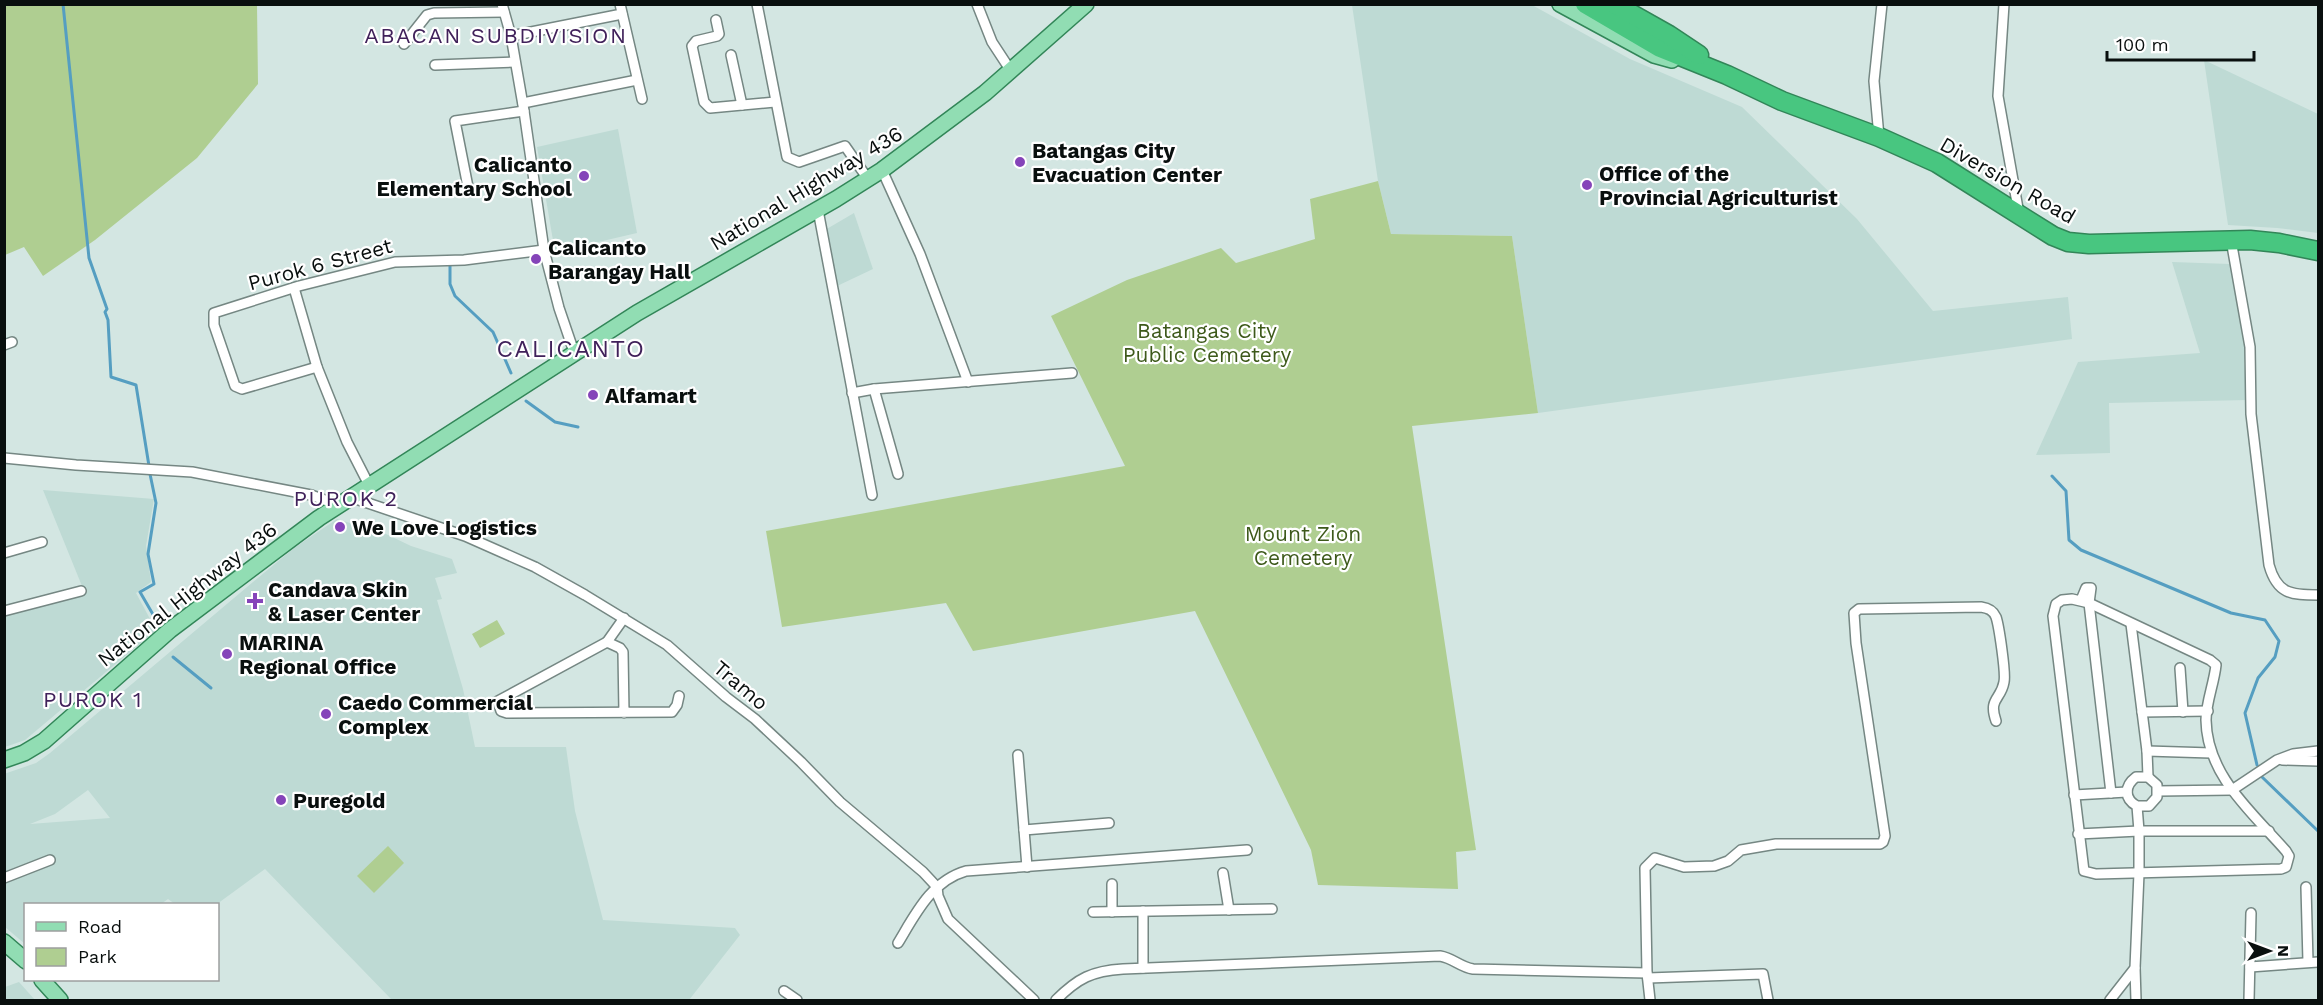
<svg xmlns="http://www.w3.org/2000/svg" width="2323" height="1005" font-family="'Work Sans',sans-serif">
<rect width="100%" height="100%" fill="#d3e6e2"/>
<!-- built -->
<g fill="#bedad4" fill-rule="evenodd">
<path d="M 1352,5 L 1532,5 L 1630,59 L 1742,107 L 1857,219 L 1933,311 L 2068,297 L 2072,339 L 1538,413 L 1512,236 L 1391,234 L 1378,181 Z"/>
<path d="M 2204,60 L 2318,114 L 2318,233 L 2277,228 L 2228,225 Z"/>
<path d="M 618,129 L 637,233 L 555,252 L 537,147 Z"/>
<path d="M 854,213 L 873,269 L 835,287 L 825,230 Z"/>
<path d="M 2172,262 L 2230,264 L 2246,347 L 2244,363 L 2248,400 L 2109,403 L 2110,453 L 2036,455 L 2078,362 L 2200,353 Z"/>
<path d="M 43,490 L 154,499 L 146,546 L 151,582 L 136,593 L 156,630 L 25,740 L 5,747 L 5,613 L 84,591 Z"/>
<path d="M 337,519 L 386,534 L 411,546 L 452,559 L 457,573 L 435,578 L 442,599 L 437,600 L 463,689 L 475,747 L 566,747 L 575,811 L 603,920 L 735,928 L 740,935 L 689,1000 L 392,1000 L 265,869 L 217,904 L 175,904 L 168,899 L 161,904 L 26,904 L 25,944 L 5,927 L 4,774 L 36,763 L 50,753 L 253,582 L 294,548 ZM 88,790 L 110,818 L 30,824 L 55,814 Z"/>
<path d="M 19,982 L 35,1000 L 5,1000 L 5,987 Z"/>
</g>
<!-- green -->
<g fill="#afce91">
<path d="M 5,4 L 257,5 L 258,84 L 197,158 L 95,240 L 43,276 L 24,247 L 5,255 Z"/>
<path d="M 1378,181 L 1391,234 L 1512,236 L 1538,413 L 1412,426 L 1476,850 L 1456,852 L 1458,889 L 1318,885 L 1311,850 L 1195,611 L 973,651 L 946,603 L 782,627 L 766,531 L 1125,466 L 1051,316 L 1127,280 L 1221,248 L 1236,263 L 1315,239 L 1310,199 Z"/>
<path d="M 497,620 L 505,634 L 480,648 L 472,634 Z"/>
<path d="M 388,846 L 404,863 L 374,893 L 357,876 Z"/>
</g>
<g fill="none" stroke-linecap="round" stroke-linejoin="round">
<!-- stream -->
<g stroke="#559ec1" stroke-width="3">
<path d="M 63,4 L 89,258 L 107,309 L 105,312 L 108,320 L 111,377 L 136,385 L 149,466"/>
<path d="M 450,265 L 450,284 L 455,296 L 493,332 L 511,373"/>
<path d="M 526,401 L 555,422 L 578,427"/>
<path d="M 150,474 L 156,503 L 148,554 L 154,584 L 140,592 L 162,630"/>
<path d="M 2052,476 L 2066,491 L 2069,540 L 2081,550 L 2231,613 L 2265,620 L 2279,641 L 2275,657 L 2258,678 L 2245,713 L 2257,765"/>
<path d="M 173,657 L 211,688"/>
<path d="M 2262,777 L 2318,831"/>
</g>
<!-- street casing -->
<g stroke="#758783" stroke-width="12">
<g id="street">
<path d="M 502,4 L 511,36 L 524,111 L 544,250 L 559,308 L 574,352"/>
<path d="M 620,4 L 642,99"/>
<path d="M 757,4 L 787,157 L 799,162 L 845,146 L 868,179"/>
<path d="M 977,4 L 992,42 L 1011,71"/>
<path d="M 2004,4 L 1998,96 L 2019,214"/>
<path d="M 716,20 L 719,34 L 717,36 L 696,41 L 692,46 L 704,102 L 710,108 L 775,102"/>
<path d="M 511,36 L 622,14"/>
<path d="M 404,44 L 427,15 L 434,13 L 504,12"/>
<path d="M 731,55 L 742,105"/>
<path d="M 435,65 L 515,62"/>
<path d="M 523,103 L 637,80"/>
<path d="M 1879,137 L 1874,81 L 1882,4"/>
<path d="M 882,170 L 920,254 L 968,382"/>
<path d="M 469,192 L 455,121 L 524,111"/>
<path d="M 818,210 L 872,495"/>
<path d="M 2231,240 L 2250,347 L 2251,414 L 2269,565 C 2277,594 2291,595 2318,595"/>
<path d="M 294,288 L 317,367 L 347,442 L 369,485"/>
<path d="M 4,345 L 12,342"/>
<path d="M 317,367 L 242,389 L 235,386 L 214,325 L 214,313 L 299,286 L 395,262 L 464,260 L 544,250"/>
<path d="M 874,389 L 898,474"/>
<path d="M 852,393 L 874,389 L 1072,373"/>
<path d="M 4,458 L 76,465 L 192,472 L 311,495 L 338,505"/>
<path d="M 350,497 L 465,536 L 535,567 L 585,595 L 667,645 L 726,697 L 755,719 L 801,762 L 840,802 L 923,872 L 937,887 L 938,896 L 948,919 L 1034,1000"/>
<path d="M 4,553 L 42,542"/>
<path d="M 2072,599 L 2089,603 L 2210,660 L 2216,665 C 2214,684 2206,702 2206,720 C 2207,776 2252,812 2286,851 L 2289,856 L 2286,867 L 2281,869 L 2096,874 L 2084,871 L 2053,616 L 2056,604 L 2062,600 Z"/>
<path d="M 2081,600 L 2086,588 L 2091,588 L 2089,603 L 2111,793"/>
<path d="M 4,611 L 81,591"/>
<path d="M 2131,624 L 2147,751 L 2148,777"/>
<path d="M 607,642 L 624,618"/>
<path d="M 2180,668 L 2183,712"/>
<path d="M 2142,712 L 2208,711"/>
<path d="M 624,713 L 623,652 L 620,648 L 607,642 L 498,701 L 501,711 L 507,713 L 672,712 L 677,705 L 679,696"/>
<path d="M 2147,751 L 2211,753"/>
<path d="M 1018,755 L 1027,867"/>
<path d="M 2282,760 L 2318,761"/>
<path d="M 2158,791 L 2232,790 L 2277,760 L 2293,754 L 2318,751"/>
<path d="M 2074,795 L 2127,792"/>
<path d="M 1024,830 L 1109,823"/>
<path d="M 2078,834 L 2139,831 L 2269,831"/>
<path d="M 1223,873 L 1229,910"/>
<path d="M 4,878 L 50,860"/>
<path d="M 1112,884 L 1112,912"/>
<path d="M 2306,887 L 2308,962"/>
<path d="M 1093,912 L 1272,909"/>
<path d="M 898,943 C 915,915 931,881 966,871 L 1247,850"/>
<path d="M 2250,967 L 2318,962"/>
<path d="M 1143,968 L 1143,911"/>
<path d="M 2135,968 L 2136,1000"/>
<path d="M 1648,978 L 1763,974 L 1768,1000"/>
<path d="M 784,991 L 797,1000"/>
<path d="M 1056,1000 C 1078,978 1092,971 1123,969 L 1440,956 C 1453,958 1460,967 1473,969 L 1647,973"/>
<path d="M 1650,1000 L 1647,973 L 1645,868 L 1655,858 L 1684,867 L 1714,866 L 1728,861 L 1741,850 L 1776,844 L 1880,844 L 1883,842 L 1885,836 L 1856,643 L 1854,613 L 1859,609 L 1981,607 C 1988,608 1993,610 1996,617 C 1999,626 2006,673 2004,682 C 2001,700 1988,698 1996,721"/>
<path d="M 2110,1000 L 2135,968 L 2139,873 L 2139,831 L 2137,806 C 2124,799 2124,786 2136,777 L 2148,777 L 2157,785 L 2157,797 L 2149,806 L 2137,806"/>
<path d="M 2249,1000 L 2251,913"/>
</g>
</g>
<!-- primary casing -->
<g stroke="#328658" stroke-width="18">
<g id="primary">
<path d="M 1560,4 L 1654,55 L 1672,60"/>
<path d="M 4,760 L 24,753 L 44,741 L 170,630 L 319,518 L 637,313 L 836,199 L 882,170 L 985,93 L 1086,4"/>
<path d="M 4,942 L 26,961"/>
<path d="M 42,980 L 60,1000"/>
</g>
</g>
<!-- highway casing -->
<g stroke="#328658" stroke-width="21">
<g id="highway">
<path d="M 1585,4 L 1660,48 L 1727,75 L 1782,101 L 1879,137 L 1937,163 L 2053,236 L 2068,242 L 2089,244 L 2250,240 L 2279,243 L 2318,251"/>
<path d="M 1614,4 L 1669,35 L 1699,55"/>
</g>
</g>
<!-- street -->
<use href="#street" stroke="#fff" stroke-width="9"/>
<!-- primary -->
<use href="#primary" stroke="#91ddb3" stroke-width="15"/>
<!-- highway -->
<use href="#highway" stroke="#48c680" stroke-width="18"/>
</g>
<!-- markers -->
<g fill="#8544b9" stroke="#fff" stroke-width="2">
<circle cx="1020" cy="162" r="6"/>
<circle cx="584" cy="176" r="6"/>
<circle cx="1587" cy="185" r="6"/>
<circle cx="536" cy="259" r="6"/>
<circle cx="593" cy="395" r="6"/>
<circle cx="340" cy="527" r="6"/>
<path d="M252 592h6v6h6v6h-6v6h-6v-6h-6v-6h6z"/>
<circle cx="227" cy="654" r="6"/>
<circle cx="326" cy="714" r="6"/>
<circle cx="281" cy="800" r="6"/>
</g>
<g text-anchor="middle" dominant-baseline="central" stroke-width="4.5" stroke-linejoin="round" paint-order="stroke">
<!-- poi labels -->
<g font-size="21" font-weight="bold" fill="#090f0e" stroke="#fff" text-anchor="start">
<text x="1032" y="150">Batangas City<tspan x="1032" dy="24">Evacuation Center</tspan></text>
<text x="572" y="164" text-anchor="end">Calicanto<tspan x="572" dy="24">Elementary School</tspan></text>
<text x="1599" y="173">Office of the<tspan x="1599" dy="24">Provincial Agriculturist</tspan></text>
<text x="548" y="247">Calicanto<tspan x="548" dy="24">Barangay Hall</tspan></text>
<text x="605" y="395">Alfamart</text>
<text x="352" y="527">We Love Logistics</text>
<text x="268" y="589">Candava Skin<tspan x="268" dy="24">&amp; Laser Center</tspan></text>
<text x="239" y="642">MARINA<tspan x="239" dy="24">Regional Office</tspan></text>
<text x="338" y="702">Caedo Commercial<tspan x="338" dy="24">Complex</tspan></text>
<text x="293" y="800">Puregold</text>
</g>
<!-- street labels -->
<g font-size="21" fill="#090f0e" stroke="#fff">
<text transform="translate(2008 180) rotate(30)">Diversion Road</text>
<text transform="translate(806 188) rotate(-31)">National Highway 436</text>
<text transform="translate(320 264) rotate(-15)">Purok 6 Street</text>
<text transform="translate(187 594) rotate(-38)">National Highway 436</text>
<text transform="translate(741 685) rotate(40)">Tramo</text>
</g>
<!-- park labels -->
<g font-size="21" fill="#3d591a" stroke="#fff">
<text x="1207" y="330">Batangas City<tspan x="1207" dy="24">Public Cemetery</tspan></text>
<text x="1303" y="533">Mount Zion<tspan x="1303" dy="24">Cemetery</tspan></text>
</g>
<!-- neighbourhood labels -->
<g font-size="22" letter-spacing="1.5" fill="#40215a" stroke="#fff">
<text x="496" y="35">ABACAN SUBDIVISION</text>
<text x="346" y="498">PUROK 2</text>
<text x="93" y="699">PUROK 1</text>
</g>
<!-- quarter labels -->
<g font-size="24" letter-spacing="1.5" fill="#40215a" stroke="#fff">
<text x="571" y="349">CALICANTO</text>
</g>
</g>
<!-- border -->
<rect width="2323" height="1005" fill="none" stroke="#090f0e" stroke-width="12"/>
<!-- legend -->
<rect x="24" y="903" width="195" height="78" fill="#ffffff" stroke="#9d9f9f" stroke-width="1.5"/>
<rect x="36" y="922" width="30" height="9" fill="#91ddb3" stroke="#9d9f9f" stroke-width="1.5"/>
<text x="78" y="933" font-size="18" fill="#090f0e">Road</text>
<rect x="36" y="948" width="30" height="18" fill="#afce91" stroke="#9d9f9f" stroke-width="1.5"/>
<text x="78" y="963" font-size="18" fill="#090f0e">Park</text>
<!-- north arrow -->
<g transform="translate(2269 951) rotate(90)" stroke="#ffffff" stroke-width="4.5" paint-order="stroke">
<path d="M0-4.5L10 22L0 15L-10 22Z" fill="#090f0e"/>
<text y="-9" font-size="16" font-weight="bold" text-anchor="middle" fill="#090f0e">N</text>
</g>
<!-- scale -->
<path d="M2107 51v9h147v-9" fill="none" stroke="#090f0e" stroke-width="3"/>
<text x="2116" y="51" font-size="18" fill="#090f0e" stroke="#ffffff" stroke-width="4.5" paint-order="stroke">100 m</text>
</svg>
